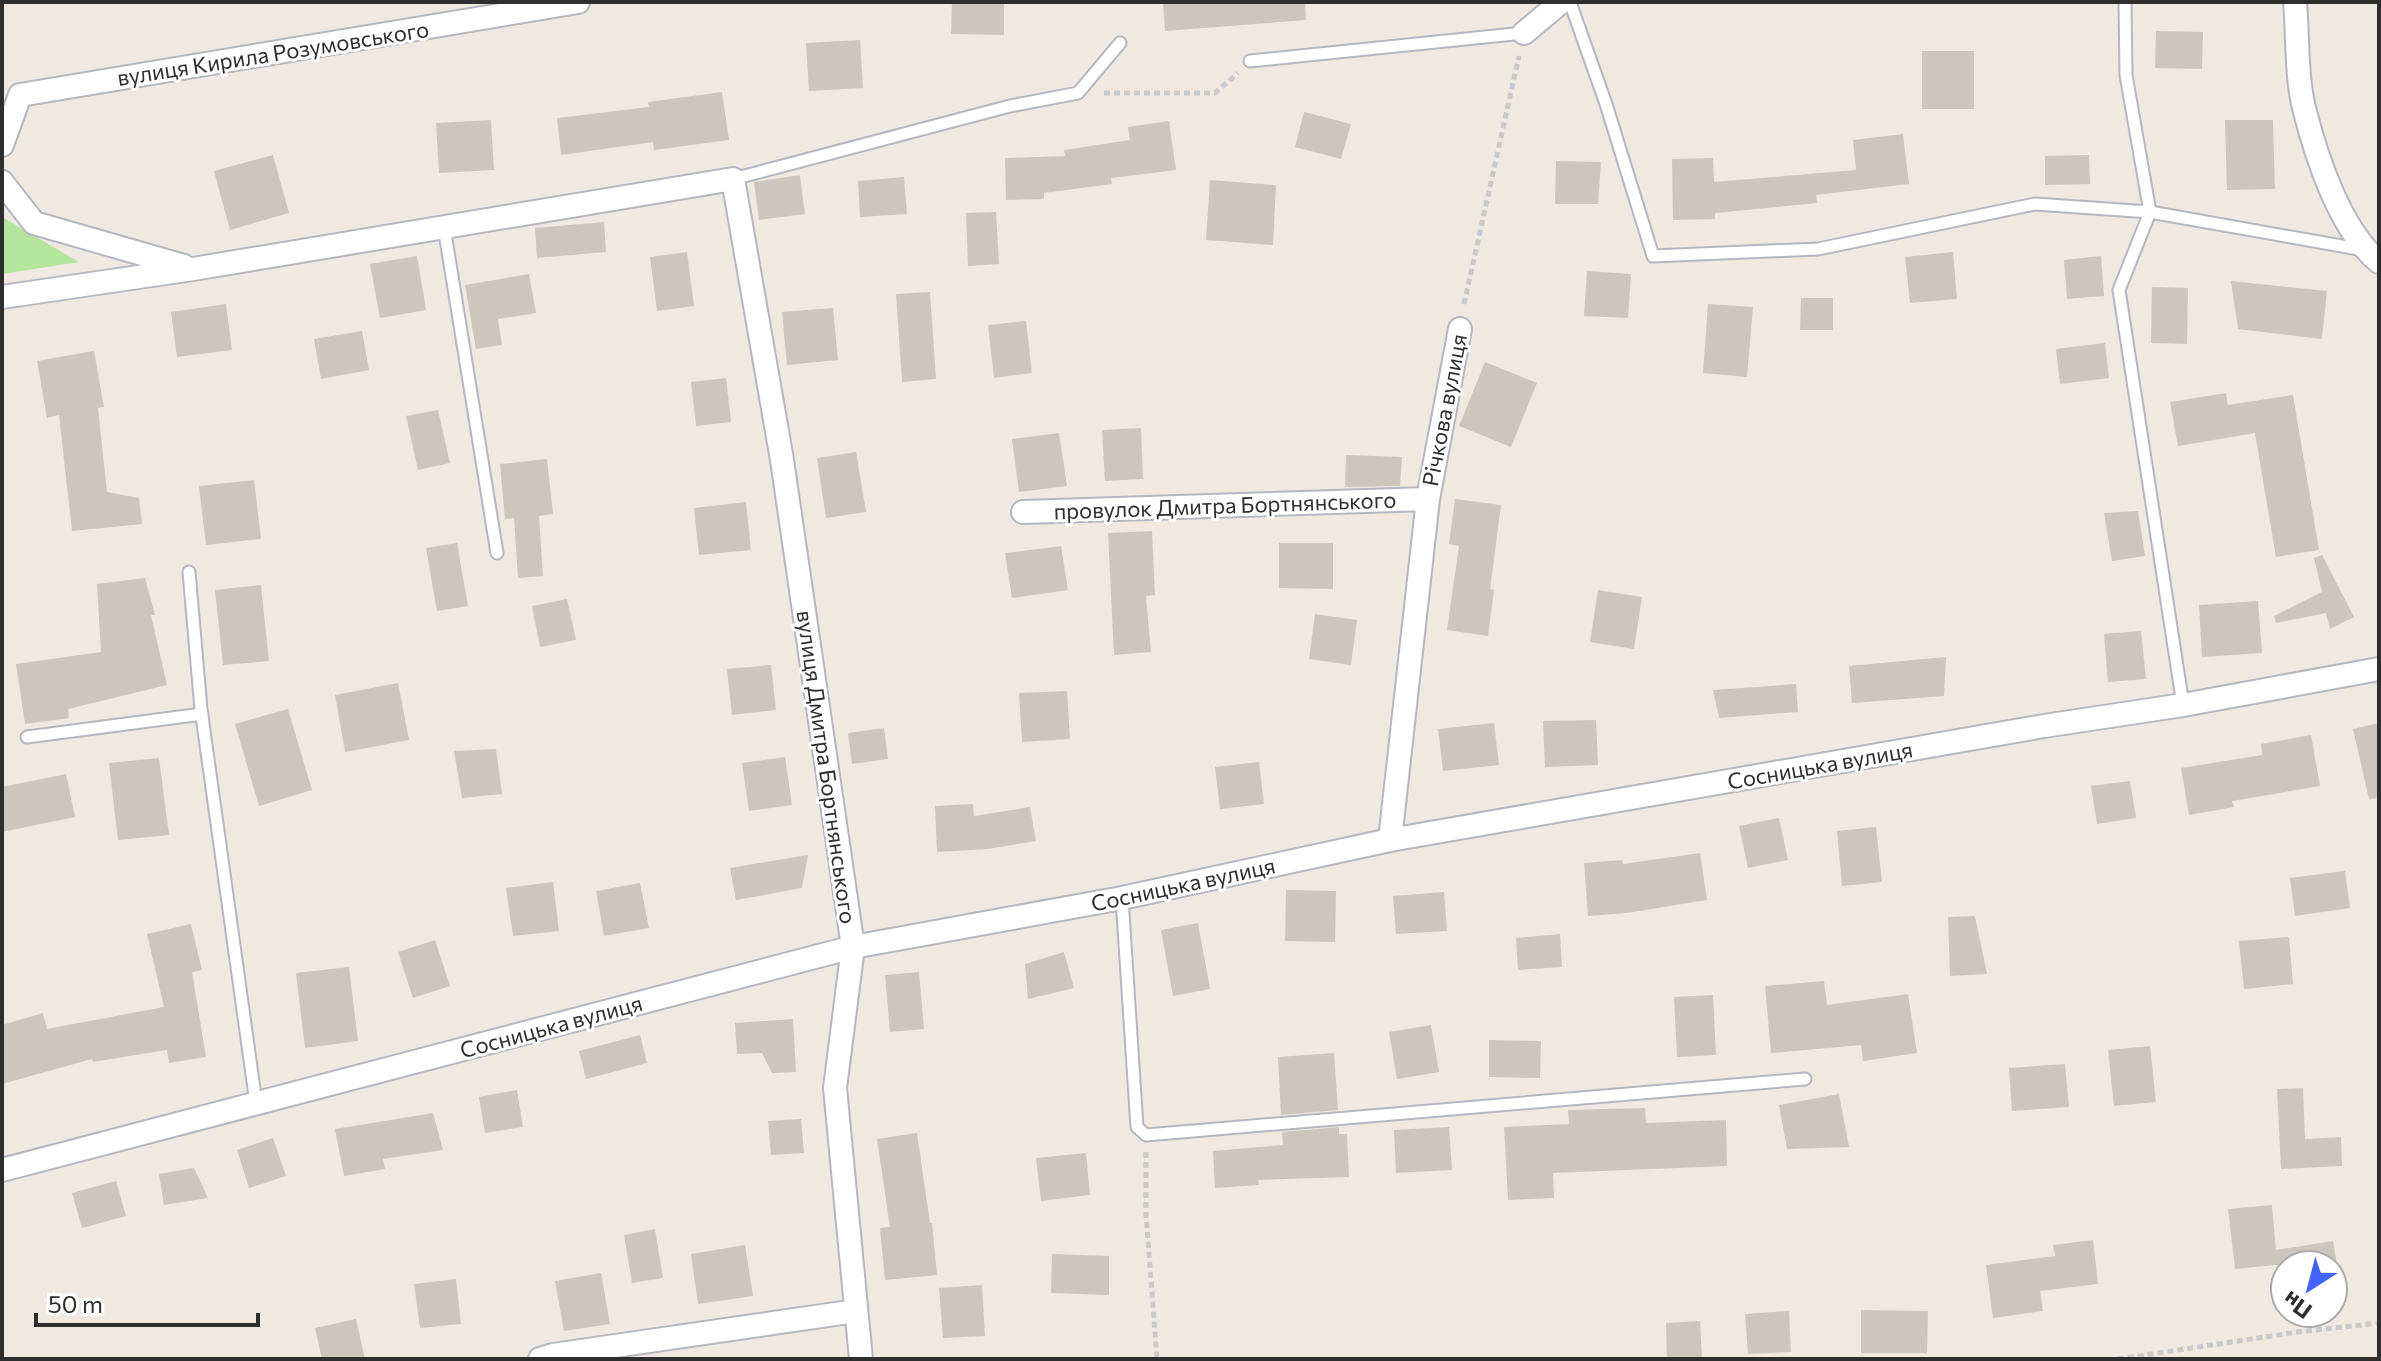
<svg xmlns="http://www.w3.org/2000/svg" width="2381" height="1361" font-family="Commissioner,sans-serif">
<rect width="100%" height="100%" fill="#efe9e1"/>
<!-- green -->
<path fill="#b6e59e" d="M 2,217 L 79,262 L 2,274 Z"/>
<!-- building -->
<g fill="#cbc7bf">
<path d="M 952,2 L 1004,2 L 1004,35 L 951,34 Z"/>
<path d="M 1163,2 L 1305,2 L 1306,20 L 1165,31 Z"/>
<path d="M 2156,31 L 2203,32 L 2202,69 L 2155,68 Z"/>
<path d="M 860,40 L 863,88 L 809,91 L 806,43 Z"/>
<rect x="1922" y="51" width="52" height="58"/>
<path d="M 722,92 L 729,140 L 654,150 L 653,142 L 561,155 L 557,118 L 649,107 L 648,102 Z"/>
<path d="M 1304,112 L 1351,124 L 1341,159 L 1295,147 Z"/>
<path d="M 491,120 L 494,170 L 439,173 L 436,123 Z"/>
<path d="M 2225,120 L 2273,120 L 2275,189 L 2227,190 Z"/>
<path d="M 1169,121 L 1176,170 L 1111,178 L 1112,184 L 1044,193 L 1044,199 L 1006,200 L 1005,158 L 1065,156 L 1064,150 L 1130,140 L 1128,127 Z"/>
<path d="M 1903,134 L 1909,184 L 1816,195 L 1817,203 L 1715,213 L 1715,219 L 1673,220 L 1672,159 L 1713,158 L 1714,182 L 1856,170 L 1853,140 Z"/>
<path d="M 273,155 L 289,213 L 230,230 L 214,171 Z"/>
<path d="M 2089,155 L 2090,184 L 2045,185 L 2045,156 Z"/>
<path d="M 1556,161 L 1601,162 L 1598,204 L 1555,204 Z"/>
<path d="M 800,175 L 805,214 L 759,220 L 754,182 Z"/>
<path d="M 904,177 L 907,214 L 860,217 L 858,181 Z"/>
<path d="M 1210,180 L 1276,185 L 1273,245 L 1206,240 Z"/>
<path d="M 996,212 L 999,264 L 968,266 L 966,213 Z"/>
<path d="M 604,222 L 606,252 L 537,258 L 535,228 Z"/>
<path d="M 687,252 L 694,306 L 657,311 L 650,257 Z"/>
<path d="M 1953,252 L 1957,299 L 1910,303 L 1905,257 Z"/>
<path d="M 417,256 L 426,310 L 380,318 L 370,264 Z"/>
<path d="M 2101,256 L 2104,296 L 2067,299 L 2064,260 Z"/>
<path d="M 1587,271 L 1631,274 L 1628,318 L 1584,316 Z"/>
<path d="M 529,274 L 536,313 L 498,319 L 502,345 L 476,349 L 465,285 Z"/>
<path d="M 2231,281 L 2327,291 L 2322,339 L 2238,329 Z"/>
<path d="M 2152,287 L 2188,288 L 2187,344 L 2151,343 Z"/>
<path d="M 930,292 L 936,379 L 902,382 L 896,294 Z"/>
<path d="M 1801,298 L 1833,298 L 1833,330 L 1800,330 Z"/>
<path d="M 226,304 L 232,350 L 177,357 L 171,312 Z"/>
<path d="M 1708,304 L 1753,307 L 1747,377 L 1703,373 Z"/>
<path d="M 833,308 L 838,360 L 787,365 L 782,312 Z"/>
<path d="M 1026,321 L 1032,373 L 994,378 L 988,325 Z"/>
<path d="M 362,331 L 369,370 L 321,379 L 314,339 Z"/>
<path d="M 2105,343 L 2109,378 L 2060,384 L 2056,349 Z"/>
<path d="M 94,351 L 104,407 L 98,408 L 107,492 L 139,498 L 142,524 L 72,531 L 59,415 L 47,418 L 37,361 Z"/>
<path d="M 1485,362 L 1537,383 L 1511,447 L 1459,426 Z"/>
<path d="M 726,378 L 731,422 L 696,426 L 691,382 Z"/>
<path d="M 2226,393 L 2228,405 L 2293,395 L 2319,550 L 2276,557 L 2255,433 L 2178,446 L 2170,402 Z"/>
<path d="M 438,410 L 450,463 L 418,470 L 406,416 Z"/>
<path d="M 1141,428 L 1143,479 L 1105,481 L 1102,430 Z"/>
<path d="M 1059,433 L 1067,486 L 1019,492 L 1012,439 Z"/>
<path d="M 856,452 L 866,512 L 826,518 L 817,458 Z"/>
<path d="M 1346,455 L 1402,457 L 1400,486 L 1345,487 Z"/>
<path d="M 547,459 L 553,514 L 539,516 L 543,576 L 518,578 L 514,518 L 505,519 L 500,464 Z"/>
<path d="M 254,480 L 261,539 L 206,545 L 199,486 Z"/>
<path d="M 1455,499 L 1501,505 L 1490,589 L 1494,590 L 1488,636 L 1447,630 L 1459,546 L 1449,544 Z"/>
<path d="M 746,502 L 751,550 L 699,555 L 694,508 Z"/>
<path d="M 2138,511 L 2145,556 L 2112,561 L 2104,513 Z"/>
<path d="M 1152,531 L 1155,595 L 1146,596 L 1151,652 L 1114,655 L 1108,533 Z"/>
<path d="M 457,543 L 468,606 L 437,611 L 426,548 Z"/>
<path d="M 1279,543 L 1333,543 L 1333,589 L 1279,588 Z"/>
<path d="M 1061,546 L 1068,590 L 1012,598 L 1005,553 Z"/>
<path d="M 2322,555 L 2354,617 L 2330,629 L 2326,613 L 2276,623 L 2274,616 L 2322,592 L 2314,558 Z"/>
<path d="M 145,578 L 155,615 L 151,615 L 167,685 L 68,709 L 69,718 L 25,724 L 16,664 L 101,652 L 97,584 Z"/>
<path d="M 261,585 L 269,661 L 223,665 L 215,590 Z"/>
<path d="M 1598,590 L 1642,597 L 1634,649 L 1590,642 Z"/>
<path d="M 567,599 L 576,640 L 540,647 L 532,606 Z"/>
<path d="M 2258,601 L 2262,653 L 2202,657 L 2199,605 Z"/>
<path d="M 1315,614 L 1357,620 L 1351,665 L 1309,659 Z"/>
<path d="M 2141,631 L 2146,679 L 2108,682 L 2104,634 Z"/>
<path d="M 1946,657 L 1944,696 L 1852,703 L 1849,666 Z"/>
<path d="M 771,665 L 776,710 L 732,715 L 727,669 Z"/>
<path d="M 398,683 L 409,740 L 345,752 L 335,695 Z"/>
<path d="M 1796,684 L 1798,712 L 1719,718 L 1713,690 Z"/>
<path d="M 1067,691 L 1070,739 L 1022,742 L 1019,693 Z"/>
<path d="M 288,709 L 312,790 L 259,806 L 235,724 Z"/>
<path d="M 1596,720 L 1598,765 L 1545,767 L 1543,721 Z"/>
<path d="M 1494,723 L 1499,765 L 1443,771 L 1438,729 Z"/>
<path d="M 2379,723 L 2379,798 L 2369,799 L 2353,729 Z"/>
<path d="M 884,728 L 888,759 L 852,764 L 848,733 Z"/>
<path d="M 2311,735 L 2320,786 L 2232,801 L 2234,807 L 2189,815 L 2181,768 L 2262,755 L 2261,744 Z"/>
<path d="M 496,749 L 502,794 L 462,798 L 454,751 Z"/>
<path d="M 785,757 L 792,805 L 749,811 L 742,763 Z"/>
<path d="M 159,758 L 169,835 L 118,840 L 109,763 Z"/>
<path d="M 1259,762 L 1264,804 L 1220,809 L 1215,767 Z"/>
<path d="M 66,774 L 75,817 L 2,832 L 2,787 Z"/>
<path d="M 2130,781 L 2136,818 L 2097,824 L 2091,786 Z"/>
<path d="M 973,804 L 974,816 L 1030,807 L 1036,841 L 988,849 L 937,852 L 935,806 Z"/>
<path d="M 1779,818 L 1788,860 L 1748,868 L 1739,826 Z"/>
<path d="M 1876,827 L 1882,882 L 1842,886 L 1837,831 Z"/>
<path d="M 1700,853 L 1707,900 L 1627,913 L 1588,916 L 1584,863 L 1622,860 L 1623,864 Z"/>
<path d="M 808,855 L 802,888 L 736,900 L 730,868 Z"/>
<path d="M 2345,871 L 2350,908 L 2295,916 L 2290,878 Z"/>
<path d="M 553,882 L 559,931 L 513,936 L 506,888 Z"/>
<path d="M 640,883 L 649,928 L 604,936 L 596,891 Z"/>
<path d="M 1286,890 L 1336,891 L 1335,942 L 1285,941 Z"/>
<path d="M 1444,892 L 1447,931 L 1396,934 L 1393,896 Z"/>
<path d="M 1975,916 L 1987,974 L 1950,976 L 1948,917 Z"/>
<path d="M 1198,923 L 1210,989 L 1173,996 L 1161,930 Z"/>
<path d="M 191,924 L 202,970 L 192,972 L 206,1057 L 169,1063 L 167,1050 L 93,1062 L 92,1059 L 2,1084 L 2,1025 L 43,1013 L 47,1029 L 164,1007 L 147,934 Z"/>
<path d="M 1560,934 L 1562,967 L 1518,970 L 1516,938 Z"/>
<path d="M 2289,937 L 2293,984 L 2244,989 L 2239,941 Z"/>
<path d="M 435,940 L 450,986 L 413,998 L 398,952 Z"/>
<path d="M 1064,952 L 1074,988 L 1028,999 L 1025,964 Z"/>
<path d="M 349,967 L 358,1041 L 305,1048 L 296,973 Z"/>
<path d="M 919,972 L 924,1029 L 890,1032 L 885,975 Z"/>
<path d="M 1824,981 L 1827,1005 L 1908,994 L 1917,1053 L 1863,1061 L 1861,1045 L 1771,1053 L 1765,986 Z"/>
<path d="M 1713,995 L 1716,1055 L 1677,1057 L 1674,997 Z"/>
<path d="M 793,1019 L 796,1072 L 772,1073 L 762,1053 L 737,1054 L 735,1023 Z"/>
<path d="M 1431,1025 L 1439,1072 L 1397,1079 L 1389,1032 Z"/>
<path d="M 640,1035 L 647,1063 L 586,1079 L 579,1051 Z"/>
<path d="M 1489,1040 L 1541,1041 L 1540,1078 L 1489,1077 Z"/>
<path d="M 2150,1046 L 2156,1102 L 2114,1106 L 2108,1050 Z"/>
<path d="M 1334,1053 L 1338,1110 L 1281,1115 L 1278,1057 Z"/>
<path d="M 2065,1064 L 2069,1107 L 2012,1111 L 2009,1068 Z"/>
<path d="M 2303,1088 L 2305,1139 L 2341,1137 L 2342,1166 L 2281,1169 L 2277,1089 Z"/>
<path d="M 517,1090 L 523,1127 L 485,1133 L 479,1097 Z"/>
<path d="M 1839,1094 L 1849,1147 L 1787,1149 L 1779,1105 Z"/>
<path d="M 1645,1108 L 1646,1123 L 1726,1120 L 1727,1166 L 1553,1173 L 1554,1198 L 1508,1200 L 1504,1127 L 1569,1124 L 1568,1110 Z"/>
<path d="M 433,1113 L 443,1150 L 383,1159 L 385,1169 L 344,1176 L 335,1129 Z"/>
<path d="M 801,1119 L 804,1153 L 771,1155 L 768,1121 Z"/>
<path d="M 1339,1127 L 1339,1134 L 1347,1134 L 1349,1177 L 1258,1180 L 1259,1185 L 1215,1188 L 1213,1151 L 1283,1145 L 1282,1132 Z"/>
<path d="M 1449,1127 L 1452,1170 L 1396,1173 L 1394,1130 Z"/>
<path d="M 917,1133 L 930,1223 L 932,1223 L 937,1275 L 885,1280 L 880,1228 L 890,1227 L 877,1139 Z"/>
<path d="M 273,1138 L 286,1176 L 249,1188 L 237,1150 Z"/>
<path d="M 1086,1153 L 1090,1195 L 1041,1201 L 1036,1158 Z"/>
<path d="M 194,1168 L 208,1198 L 164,1205 L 159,1174 Z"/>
<path d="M 116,1181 L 126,1216 L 82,1228 L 72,1193 Z"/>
<path d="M 2272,1205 L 2276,1250 L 2333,1241 L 2337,1265 L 2275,1265 L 2235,1269 L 2228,1209 Z"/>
<path d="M 655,1229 L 663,1278 L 632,1283 L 624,1235 Z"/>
<path d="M 2093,1240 L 2098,1284 L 2040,1291 L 2043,1311 L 1993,1318 L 1986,1265 L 2055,1256 L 2053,1245 Z"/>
<path d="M 745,1245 L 753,1296 L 698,1304 L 691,1254 Z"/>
<path d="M 1052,1254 L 1109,1256 L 1109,1295 L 1051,1293 Z"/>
<path d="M 601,1273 L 610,1324 L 564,1331 L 555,1281 Z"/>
<path d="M 456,1279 L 461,1324 L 420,1328 L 414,1284 Z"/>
<path d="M 982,1285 L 985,1336 L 943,1338 L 939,1288 Z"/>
<path d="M 1861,1310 L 1928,1311 L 1927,1353 L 1861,1353 Z"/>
<path d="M 1789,1311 L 1791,1352 L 1748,1354 L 1745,1314 Z"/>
<path d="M 356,1319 L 365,1359 L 322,1359 L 315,1328 Z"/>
<path d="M 1700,1321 L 1702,1359 L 1667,1359 L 1666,1323 Z"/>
</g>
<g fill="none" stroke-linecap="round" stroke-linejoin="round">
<!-- lane casing -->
<g stroke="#b4b7c1" stroke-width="15">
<g id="lane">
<path d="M 1570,2 L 1606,104 L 1653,256 L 1818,249 L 2035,204 L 2150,212 L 2119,290 L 2183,705"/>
<path d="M 2125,2 L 2126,75 L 2150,212 L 2364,250"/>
<path d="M 1250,61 L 1524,33"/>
<path d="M 733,179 L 1010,106 L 1078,93 L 1120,43"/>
<path d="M 444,227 L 497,553"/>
<path d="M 189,572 L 201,709 L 256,1103"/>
<path d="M 27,737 L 202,714"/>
<path d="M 1122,898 L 1137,1127 L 1146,1135 L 1805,1079"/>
</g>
</g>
<!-- street casing -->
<g stroke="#b4b7c1" stroke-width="26">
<g id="street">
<path d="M 2295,2 C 2298,35 2296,76 2304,108 C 2316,156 2340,230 2379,262"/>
<path d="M 1524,33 L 1561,2"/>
<path d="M 2,145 L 20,95 L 578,2"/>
<path d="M 2,182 L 34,223 L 184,266"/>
<path d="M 2,297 L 193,269 L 733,179 L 782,460 L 853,947 L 835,1088 L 861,1359"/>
<path d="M 1023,512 L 1428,499"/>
<path d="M 1390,840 L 1428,499 L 1460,329"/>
<path d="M 2,1170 L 853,947 L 1122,898 L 1390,840 L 2044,726 L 2183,705 L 2379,669"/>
<path d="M 540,1359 L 553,1355 L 856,1311"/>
</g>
</g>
<!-- path -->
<g stroke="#c9c9c9" stroke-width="5" stroke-dasharray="6 4" stroke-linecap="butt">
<path d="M 1104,93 L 1215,93 L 1238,73"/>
<path d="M 1464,304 L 1519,56"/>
<path d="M 1146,1152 L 1146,1214 L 1157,1359"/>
<path d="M 2118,1359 L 2298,1332 L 2379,1323"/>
</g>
<!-- lane -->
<use href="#lane" stroke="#fff" stroke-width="11"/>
<!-- street -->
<use href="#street" stroke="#fff" stroke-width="22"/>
</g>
<g text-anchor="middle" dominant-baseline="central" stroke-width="6" stroke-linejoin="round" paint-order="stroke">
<!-- street labels -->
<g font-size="22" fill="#2e2e2e" stroke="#fff">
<text transform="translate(273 53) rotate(-9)">вулиця Кирила Розумовського</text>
<text transform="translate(1444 410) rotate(-79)">Річкова вулиця</text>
<text transform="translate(1225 505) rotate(-2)">провулок Дмитра Бортнянського</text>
<text transform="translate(1820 765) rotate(-10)">Сосницька вулиця</text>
<text transform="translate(827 767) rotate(82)">вулиця Дмитра Бортнянського</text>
<text transform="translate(1183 884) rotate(-12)">Сосницька вулиця</text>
<text transform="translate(551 1026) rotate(-15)">Сосницька вулиця</text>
</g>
</g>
<!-- border -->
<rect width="2381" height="1361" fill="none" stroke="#2e2e2e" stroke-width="8"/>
<!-- north arrow -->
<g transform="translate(2309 1289) rotate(216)"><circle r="38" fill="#ffffff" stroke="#ababab" stroke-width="2"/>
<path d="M0-6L14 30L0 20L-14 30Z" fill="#4264fb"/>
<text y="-12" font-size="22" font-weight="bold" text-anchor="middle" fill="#2e2e2e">Пн</text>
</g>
<!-- scale -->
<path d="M36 1313v12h222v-12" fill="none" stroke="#2e2e2e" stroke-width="4"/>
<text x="48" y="1313" font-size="24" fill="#2e2e2e" stroke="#ffffff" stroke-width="6" paint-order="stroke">50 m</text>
</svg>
